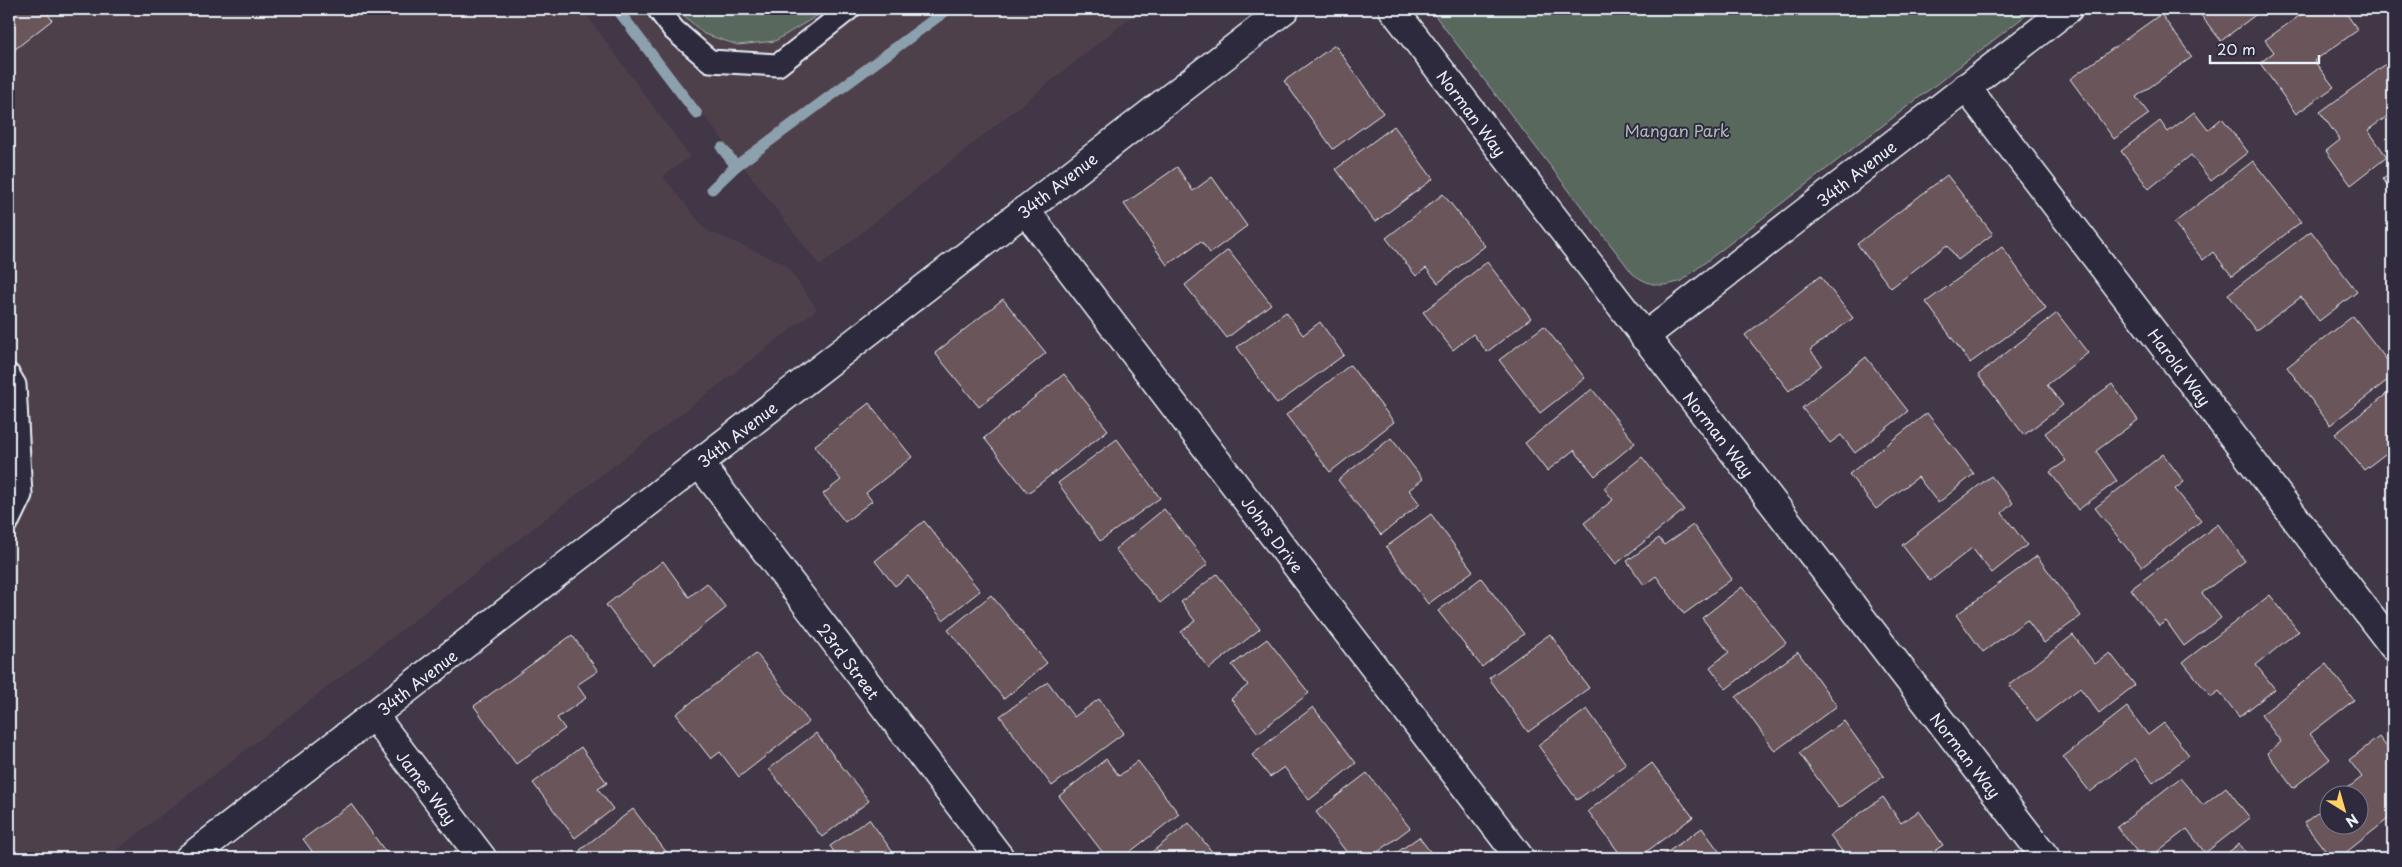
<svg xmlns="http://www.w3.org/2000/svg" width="2402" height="867" font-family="'Playpen Sans',sans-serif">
<rect width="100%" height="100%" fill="#413746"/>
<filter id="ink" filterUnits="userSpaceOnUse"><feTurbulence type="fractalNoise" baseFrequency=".02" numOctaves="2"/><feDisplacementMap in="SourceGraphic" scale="10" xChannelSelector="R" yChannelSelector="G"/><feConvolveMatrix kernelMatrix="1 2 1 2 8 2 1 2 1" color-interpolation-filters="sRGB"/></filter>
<g filter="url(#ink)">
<!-- built -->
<g fill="#4e404c">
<path d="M 9,9 L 582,9 L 690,157 L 663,176 L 706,230 L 785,264 L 817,309 L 106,858 L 9,858 Z"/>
<path d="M 622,9 L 1141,9 L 820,266 Z"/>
</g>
<!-- green -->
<g fill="#59675d" stroke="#a0acaa">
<path d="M 677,9 L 828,9 L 775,41 L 738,45 L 704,34 Z"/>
<path d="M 1430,9 L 2034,9 L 1681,281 C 1661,288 1650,286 1633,274 Z"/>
</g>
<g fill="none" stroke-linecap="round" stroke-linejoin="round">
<!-- stream -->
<g stroke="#8da0ad" stroke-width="11">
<path d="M 617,9 L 697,114"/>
<path d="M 722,148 L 736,166"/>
<path d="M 712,189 L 736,166 L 948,9"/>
</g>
</g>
<!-- building -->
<g fill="#6b555a" stroke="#e8f1f8">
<path d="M 9,9 L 44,9 L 52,20 L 9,54 Z"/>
<path d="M 2196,9 L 2263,9 L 2221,41 Z"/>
<path d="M 2309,9 L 2343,9 L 2358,30 L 2314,61 L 2334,87 L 2296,114 L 2260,63 L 2274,52 L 2265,40 Z"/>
<path d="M 2161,14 L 2192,57 L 2136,97 L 2149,114 L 2114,139 L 2070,79 Z"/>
<path d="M 1335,45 L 1383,113 L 1333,149 L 1284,81 Z"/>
<path d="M 2386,64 L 2393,73 L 2393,112 L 2368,130 L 2387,157 L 2351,185 L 2326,151 L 2340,140 L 2320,112 Z"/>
<path d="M 2194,112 L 2208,130 L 2222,118 L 2248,152 L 2211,181 L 2191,155 L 2149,189 L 2121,151 L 2160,121 L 2168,132 Z"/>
<path d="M 1394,126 L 1433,179 L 1375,222 L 1336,169 Z"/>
<path d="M 2253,161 L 2301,222 L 2232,276 L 2213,252 L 2203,260 L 2174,223 Z"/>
<path d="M 1177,167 L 1193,191 L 1212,177 L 1247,226 L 1210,253 L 1201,241 L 1167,265 L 1124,204 Z"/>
<path d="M 2393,172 L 2393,193 L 2383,179 Z"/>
<path d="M 1947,175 L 1993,234 L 1958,260 L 1947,245 L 1891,288 L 1857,244 Z"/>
<path d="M 1443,194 L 1485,246 L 1438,283 L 1426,268 L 1416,276 L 1386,238 Z"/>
<path d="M 2311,231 L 2357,292 L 2319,321 L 2301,297 L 2256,331 L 2228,294 Z"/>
<path d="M 2002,247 L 2046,308 L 1970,363 L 1926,302 Z"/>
<path d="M 1228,250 L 1271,304 L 1227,338 L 1185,285 Z"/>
<path d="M 1487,262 L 1531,318 L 1487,352 L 1473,334 L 1453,350 L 1423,312 Z"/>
<path d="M 1820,276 L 1853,318 L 1810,350 L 1822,365 L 1789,391 L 1745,335 Z"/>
<path d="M 1003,299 L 1046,353 L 979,407 L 935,353 Z"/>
<path d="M 1286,312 L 1303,335 L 1320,322 L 1344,355 L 1277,404 L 1237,347 Z"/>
<path d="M 2057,313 L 2088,353 L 2047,385 L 2063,405 L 2024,435 L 1978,375 Z"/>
<path d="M 2353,316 L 2393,368 L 2393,376 L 2330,425 L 2287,367 Z"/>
<path d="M 1544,326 L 1585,378 L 1540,413 L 1499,360 Z"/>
<path d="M 1866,357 L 1908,411 L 1855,453 L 1841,435 L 1830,443 L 1802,408 Z"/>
<path d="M 1350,365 L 1394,422 L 1330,472 L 1286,415 Z"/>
<path d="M 1064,374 L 1108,430 L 1028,493 L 984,438 Z"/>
<path d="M 2112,384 L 2138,420 L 2096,451 L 2117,481 L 2078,510 L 2050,472 L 2066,461 L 2045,433 Z"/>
<path d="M 1592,389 L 1635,443 L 1595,476 L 1574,450 L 1547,471 L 1525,443 Z"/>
<path d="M 2393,389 L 2393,448 L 2364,470 L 2335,434 Z"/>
<path d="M 869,403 L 912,457 L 866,493 L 872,501 L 845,522 L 823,494 L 841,480 L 814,446 Z"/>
<path d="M 1927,413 L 1974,474 L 1938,503 L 1918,477 L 1876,509 L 1849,474 Z"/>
<path d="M 1391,438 L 1423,479 L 1409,490 L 1420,504 L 1381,535 L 1338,480 Z"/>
<path d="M 1117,439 L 1160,498 L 1100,541 L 1058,483 Z"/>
<path d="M 2163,454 L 2184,482 L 2175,489 L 2201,521 L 2142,567 L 2095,508 Z"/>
<path d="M 1642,457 L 1684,510 L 1616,564 L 1584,523 L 1613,500 L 1604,488 Z"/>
<path d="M 1991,476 L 2013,503 L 2002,513 L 2027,545 L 1992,573 L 1972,548 L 1930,581 L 1902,545 Z"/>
<path d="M 1164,509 L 1208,564 L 1160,603 L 1115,549 Z"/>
<path d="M 1431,514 L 1473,571 L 1428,604 L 1386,547 Z"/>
<path d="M 924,521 L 980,591 L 943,620 L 908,576 L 895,586 L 875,561 Z"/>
<path d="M 2218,524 L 2245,561 L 2202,593 L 2221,618 L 2184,646 L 2166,621 L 2159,626 L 2131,589 Z"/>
<path d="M 1693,525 L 1732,579 L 1684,614 L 1656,576 L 1644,585 L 1627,561 L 1659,538 L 1664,545 Z"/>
<path d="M 2037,556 L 2081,616 L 2044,643 L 2027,620 L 1983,652 L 1956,615 Z"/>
<path d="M 663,561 L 689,597 L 707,583 L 726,608 L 653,665 L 606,605 Z"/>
<path d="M 1217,574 L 1260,629 L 1209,669 L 1181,632 L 1195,621 L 1181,602 Z"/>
<path d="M 1481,578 L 1524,634 L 1482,667 L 1438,611 Z"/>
<path d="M 1742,587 L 1786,643 L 1726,689 L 1710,667 L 1729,652 L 1702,618 Z"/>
<path d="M 991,595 L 1047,663 L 1004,699 L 948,630 Z"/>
<path d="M 2270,595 L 2298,631 L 2256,665 L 2275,689 L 2239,717 L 2219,691 L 2211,697 L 2183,662 Z"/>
<path d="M 1550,634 L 1589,688 L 1528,732 L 1489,678 Z"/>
<path d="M 572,635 L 598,671 L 577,685 L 586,698 L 557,718 L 565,729 L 516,764 L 474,706 Z"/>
<path d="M 2073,635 L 2095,664 L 2110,653 L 2135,685 L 2099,713 L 2080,688 L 2037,721 L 2009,685 Z"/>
<path d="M 1267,639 L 1309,693 L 1258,733 L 1231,699 L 1248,685 L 1232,665 Z"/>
<path d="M 1798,652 L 1837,706 L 1775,751 L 1736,697 Z"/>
<path d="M 756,653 L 809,722 L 739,777 L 720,752 L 711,759 L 676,714 Z"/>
<path d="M 2326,664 L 2354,700 L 2310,734 L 2330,759 L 2293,788 L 2267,753 L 2281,742 L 2261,715 Z"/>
<path d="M 1048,682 L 1074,717 L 1099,699 L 1124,733 L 1052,786 L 1000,716 Z"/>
<path d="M 1313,707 L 1356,763 L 1309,800 L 1284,767 L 1270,777 L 1252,755 Z"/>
<path d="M 2127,707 L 2148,735 L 2164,723 L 2189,755 L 2153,783 L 2135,758 L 2090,792 L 2063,757 Z"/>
<path d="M 1587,709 L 1626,764 L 1577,800 L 1538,745 Z"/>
<path d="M 1844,721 L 1884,776 L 1839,808 L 1799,753 Z"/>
<path d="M 816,733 L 869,801 L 822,837 L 769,769 Z"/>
<path d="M 2379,737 L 2393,755 L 2393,815 L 2339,858 L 2331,858 L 2304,823 L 2330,803 L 2330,824 L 2360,824 L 2360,794 L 2340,794 L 2362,777 L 2349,760 Z"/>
<path d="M 581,747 L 607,783 L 598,789 L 613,809 L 575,838 L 533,783 Z"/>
<path d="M 1106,759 L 1119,776 L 1138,761 L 1179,814 L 1122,858 L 1107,858 L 1059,796 Z"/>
<path d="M 1652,763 L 1693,817 L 1638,858 L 1623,858 L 1588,811 Z"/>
<path d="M 1367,773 L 1410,828 L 1370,858 L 1351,858 L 1316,812 Z"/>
<path d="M 2180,778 L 2203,805 L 2226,787 L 2250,818 L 2205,853 L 2187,829 L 2149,858 L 2142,858 L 2117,827 Z"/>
<path d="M 1883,797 L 1901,823 L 1919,811 L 1943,845 L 1924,858 L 1847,858 L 1830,835 Z"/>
<path d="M 351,804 L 390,858 L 317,858 L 303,839 Z"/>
<path d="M 633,809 L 671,858 L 587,858 L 580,850 Z"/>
<path d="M 869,819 L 897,858 L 834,858 L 837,856 L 830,846 Z"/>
<path d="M 1189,823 L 1217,858 L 1144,858 Z"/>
<path d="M 1702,828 L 1724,858 L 1659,858 Z"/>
<path d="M 1419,837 L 1435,858 L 1389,858 Z"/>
<path d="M 2239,844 L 2250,858 L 2221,858 Z"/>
</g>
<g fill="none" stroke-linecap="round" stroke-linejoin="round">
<!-- lane casing -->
<g stroke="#e8f1f8" stroke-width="25">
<g id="lane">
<path d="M 658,9 L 674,30 L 710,61 L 778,65 L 849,9"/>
<path d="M 9,375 L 15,385 L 21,495 L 9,520"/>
</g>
</g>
<!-- street casing -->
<g stroke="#e8f1f8" stroke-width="31">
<g id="street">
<path d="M 1393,9 L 2046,858"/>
<path d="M 1966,87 L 2393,646"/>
<path d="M 1025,210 L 1520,858"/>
<path d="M 1644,337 L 2068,9"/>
<path d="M 699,463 L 1000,858"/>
<path d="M 373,715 L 482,858"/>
<path d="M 189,858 L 1285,9"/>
</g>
</g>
<!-- lane -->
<use href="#lane" stroke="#2f2a3d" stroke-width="21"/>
<!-- street -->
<use href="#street" stroke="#2f2a3d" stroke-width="28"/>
</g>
</g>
<g text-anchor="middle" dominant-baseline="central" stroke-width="4" stroke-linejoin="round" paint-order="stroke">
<!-- street labels -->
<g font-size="16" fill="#e8f1f8" stroke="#2f2a3d">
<text transform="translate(1472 113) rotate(53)">Norman Way</text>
<text transform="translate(1856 173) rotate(-38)">34th Avenue</text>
<text transform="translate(1057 185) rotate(-38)">34th Avenue</text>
<text transform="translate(2180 367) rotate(53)">Harold Way</text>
<text transform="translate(737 434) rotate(-38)">34th Avenue</text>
<text transform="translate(1719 434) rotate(52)">Norman Way</text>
<text transform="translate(1273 534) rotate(53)">Johns Drive</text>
<text transform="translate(849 661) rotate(53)">23rd Street</text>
<text transform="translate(417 682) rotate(-38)">34th Avenue</text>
<text transform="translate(1966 755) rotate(52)">Norman Way</text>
<text transform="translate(427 787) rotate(53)">James Way</text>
</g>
<!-- park labels -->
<g font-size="16" fill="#afbaba" stroke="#2f2a3d">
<text x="1677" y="130">Mangan Park</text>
</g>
</g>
<!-- margin -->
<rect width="2402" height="867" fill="none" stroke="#2f2a3d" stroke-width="30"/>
<rect x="15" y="15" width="2372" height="837" fill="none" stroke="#e8f1f8" stroke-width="2" filter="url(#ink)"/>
<!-- north arrow -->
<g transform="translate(2344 810) rotate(143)"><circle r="24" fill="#2f2a3d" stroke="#797a88"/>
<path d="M0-4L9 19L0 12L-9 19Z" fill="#ffd166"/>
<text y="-8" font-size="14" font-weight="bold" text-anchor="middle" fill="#e8f1f8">N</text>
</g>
<!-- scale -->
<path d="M2210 55v8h109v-8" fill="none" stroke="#e8f1f8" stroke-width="2.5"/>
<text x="2217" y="55" font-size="15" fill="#e8f1f8" stroke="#2f2a3d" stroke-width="4" paint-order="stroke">20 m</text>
</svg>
